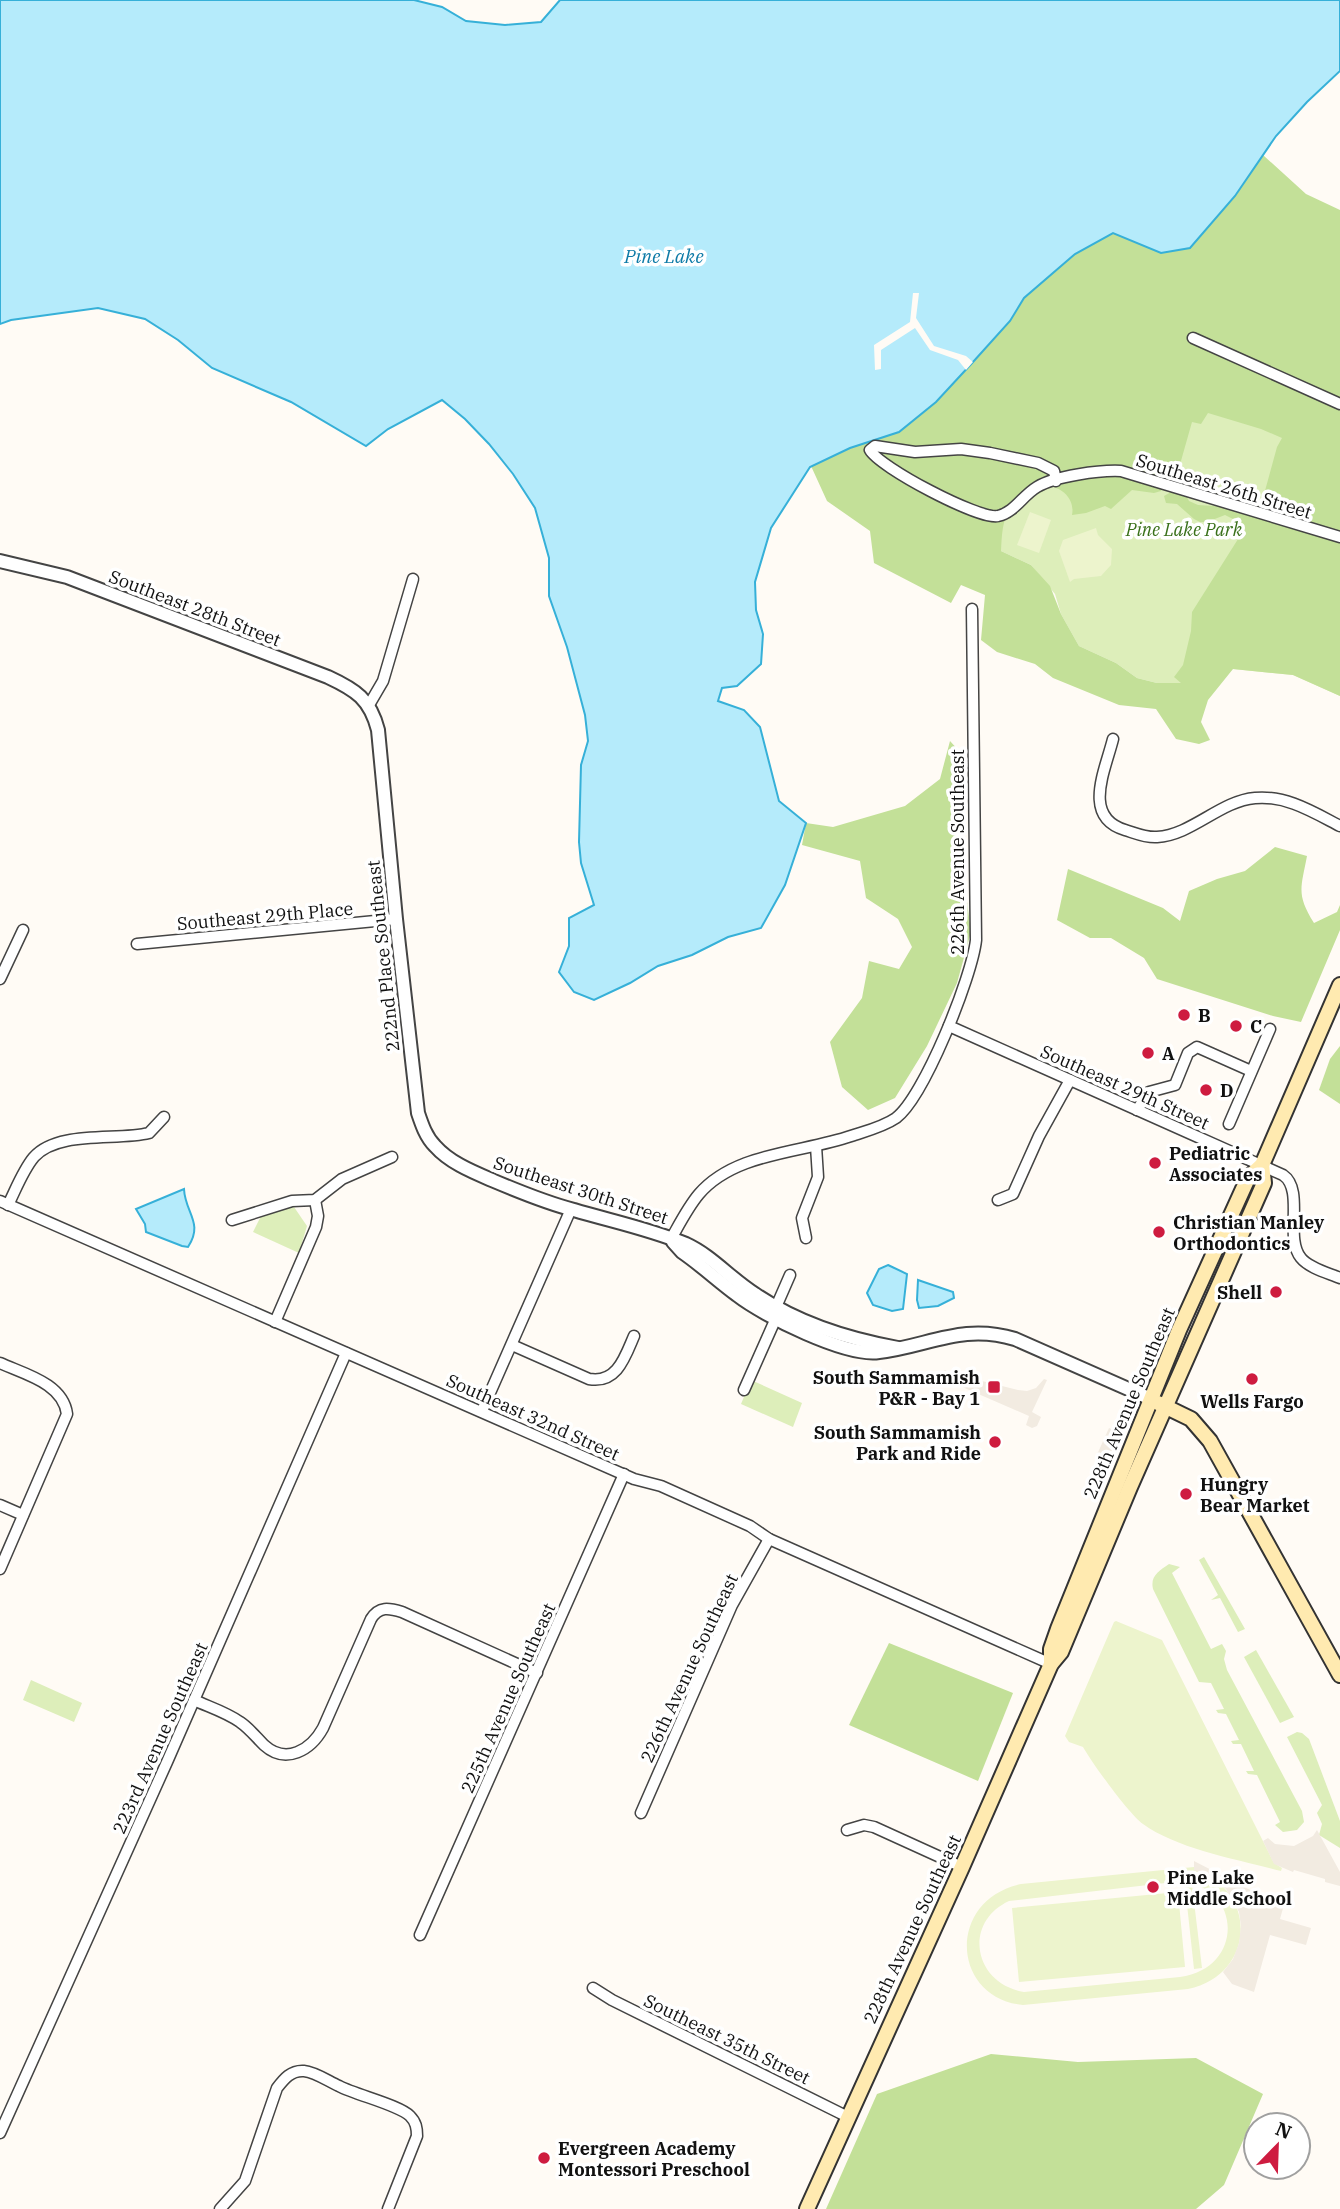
<svg xmlns="http://www.w3.org/2000/svg" width="1340" height="2209" font-family="'IBM Plex Serif',serif">
<rect width="100%" height="100%" fill="#fffbf5"/>
<!-- green -->
<g fill="#ddeeba">
<path d="M 1010,321 L 1289,420 L 1340,696 L 1293,675 L 1233,669 L 1182,683 L 1157,683 L 1137,678 L 1116,663 L 1079,646 L 1061,614 L 1055,594 L 1031,565 L 1001,551 L 936,402 Z"/>
<path d="M 294,1207 L 307,1226 L 299,1253 L 253,1232 L 262,1214 Z"/>
<path d="M 751,1380 L 802,1403 L 793,1427 L 741,1404 Z"/>
<path d="M 1204,1557 L 1245,1629 L 1238,1632 L 1220,1598 L 1211,1600 L 1218,1595 L 1199,1560 Z"/>
<path d="M 1169,1564 L 1180,1567 L 1172,1573 L 1211,1649 L 1222,1644 L 1226,1651 L 1224,1659 L 1227,1670 L 1302,1811 L 1304,1822 L 1297,1830 L 1283,1832 L 1275,1825 L 1280,1822 L 1257,1775 L 1248,1774 L 1246,1771 L 1254,1771 L 1241,1744 L 1233,1744 L 1231,1741 L 1239,1740 L 1226,1714 L 1218,1713 L 1216,1710 L 1224,1709 L 1211,1683 L 1199,1682 L 1153,1589 C 1150,1576 1159,1571 1169,1564 Z"/>
<path d="M 1256,1650 L 1294,1717 L 1280,1723 L 1244,1657 Z"/>
<path d="M 31,1680 L 82,1703 L 74,1722 L 23,1700 Z"/>
<path d="M 1297,1732 L 1302,1733 L 1309,1739 L 1340,1821 L 1340,1848 L 1319,1835 L 1322,1824 L 1317,1813 L 1322,1805 L 1287,1737 Z"/>
</g>
<!-- forest -->
<g fill="#c3e098" fill-rule="evenodd">
<path d="M 1263,155 L 1306,194 L 1340,210 L 1340,696 L 1293,675 L 1233,669 L 1208,700 L 1201,722 L 1210,740 L 1199,744 L 1176,739 L 1156,709 L 1119,705 L 1053,678 L 1035,664 L 997,652 L 981,640 L 985,595 L 961,585 L 951,603 L 874,563 L 870,531 L 827,501 L 811,466 L 850,448 L 899,432 L 936,402 L 973,362 L 1010,321 L 1024,298 L 1075,254 L 1113,233 L 1161,253 L 1190,248 L 1235,196 ZM 1208,413 L 1261,429 L 1282,438 L 1277,447 L 1260,509 L 1198,505 L 1189,501 L 1187,497 L 1171,492 L 1164,496 L 1166,503 L 1177,504 L 1194,519 L 1200,522 L 1207,522 L 1225,515 L 1239,522 L 1245,528 L 1192,612 L 1191,631 L 1183,665 L 1174,677 L 1181,683 L 1157,683 L 1137,678 L 1116,663 L 1079,646 L 1061,614 L 1050,586 L 1031,565 L 1001,551 C 1002,533 1002,509 1020,501 C 1032,496 1040,495 1050,486 C 1064,489 1075,500 1072,515 L 1086,513 L 1105,506 L 1111,509 L 1132,490 L 1154,493 L 1161,491 L 1166,480 L 1175,482 L 1192,422 L 1201,424 Z"/>
<path d="M 950,741 L 960,752 L 965,887 L 971,932 L 957,983 L 927,1046 L 895,1098 L 868,1110 L 842,1087 L 830,1042 L 862,998 L 869,961 L 899,969 L 912,947 L 898,919 L 866,898 L 860,861 L 802,845 L 806,823 L 833,827 L 905,806 L 940,779 Z"/>
<path d="M 1275,847 L 1307,856 C 1301,888 1296,894 1314,923 L 1337,912 L 1340,905 L 1340,930 L 1301,1022 L 1273,1016 L 1157,979 L 1144,958 L 1111,938 L 1090,938 L 1057,920 L 1068,869 L 1163,908 L 1180,921 L 1189,891 L 1217,879 L 1245,871 Z"/>
<path d="M 1340,1046 L 1340,1104 L 1319,1090 L 1330,1059 Z"/>
<path d="M 889,1643 L 1013,1693 L 978,1781 L 849,1725 Z"/>
<path d="M 991,2054 L 1078,2062 L 1196,2058 L 1263,2094 L 1224,2185 L 1196,2209 L 826,2209 L 877,2094 Z"/>
</g>
<!-- pitch -->
<g fill="#edf4cd" fill-rule="evenodd">
<path d="M 1030,512 L 1051,520 L 1039,553 L 1017,545 Z"/>
<path d="M 1096,528 L 1098,535 L 1112,549 L 1111,565 L 1101,576 L 1074,579 L 1070,582 L 1059,551 L 1063,540 Z"/>
<path d="M 1116,1621 L 1162,1640 L 1274,1863 L 1282,1868 L 1281,1871 C 1240,1860 1177,1849 1143,1824 C 1129,1814 1092,1763 1083,1747 L 1069,1742 L 1065,1736 L 1114,1622 Z"/>
<path d="M 1194,1867 L 1195,1870 C 1259,1891 1255,1975 1188,1989 L 1023,2005 C 951,1998 946,1900 1021,1884 ZM 1174,1882 C 1241,1879 1248,1968 1180,1977 L 1024,1992 C 974,1984 962,1923 1009,1901 Z"/>
<path d="M 1192,1885 L 1202,1968 L 1194,1969 L 1185,1886 Z"/>
<path d="M 1178,1892 L 1185,1967 L 1019,1982 L 1012,1908 Z"/>
</g>
<!-- plaza -->
<g fill="#f2ebe1">
<path d="M 945,1370 L 950,1373 L 1018,1390 L 1027,1391 L 1036,1388 L 1044,1379 L 1047,1380 L 1032,1412 L 1041,1417 L 1037,1426 L 1032,1428 L 1026,1425 L 1029,1416 L 937,1376 Z"/>
<path d="M 1109,1428 L 1122,1434 L 1110,1466 L 1095,1459 Z"/>
<path d="M 1317,1830 L 1340,1872 L 1340,1886 L 1325,1882 L 1325,1879 L 1294,1870 L 1293,1872 L 1274,1864 L 1263,1841 L 1268,1838 L 1275,1844 L 1294,1846 L 1313,1836 Z"/>
<path d="M 1194,1861 L 1252,1891 L 1285,1901 L 1280,1919 L 1311,1928 L 1306,1945 L 1270,1935 L 1254,1992 L 1232,1984 L 1223,1972 L 1233,1959 L 1239,1943 L 1241,1926 L 1239,1912 L 1226,1889 L 1216,1880 L 1194,1870 Z"/>
</g>
<!-- water -->
<g fill="#b5ebfb" stroke="#36b0d8" stroke-width="2">
<path d="M 0,0 L 414,0 L 442,7 L 466,21 L 505,25 L 541,22 L 560,0 L 1340,0 L 1340,71 L 1307,102 L 1276,136 L 1235,196 L 1190,248 L 1161,253 L 1113,233 L 1075,254 L 1024,298 L 1010,321 L 973,362 L 936,402 L 899,432 L 850,448 L 810,467 L 771,528 L 755,582 L 756,610 L 763,634 L 761,664 L 737,686 L 722,688 L 718,701 L 744,710 L 760,727 L 779,801 L 806,823 L 785,885 L 761,928 L 728,937 L 692,955 L 658,966 L 630,983 L 594,1000 L 574,992 L 559,972 L 569,946 L 569,918 L 594,905 L 581,863 L 579,842 L 581,765 L 588,741 L 585,715 L 567,647 L 549,596 L 549,558 L 535,508 L 513,474 L 489,444 L 465,419 L 442,400 L 388,429 L 366,446 L 291,402 L 212,368 L 178,340 L 145,319 L 98,308 L 11,320 L 0,324 Z"/>
<path d="M 184,1189 C 185,1213 204,1223 188,1247 L 182,1246 L 146,1232 L 145,1224 L 136,1209 Z"/>
<path d="M 888,1265 L 907,1274 L 903,1309 L 892,1311 L 873,1305 L 867,1293 L 879,1269 Z"/>
<path d="M 918,1280 L 953,1292 L 954,1298 L 938,1306 L 919,1308 L 917,1300 Z"/>
</g>
<!-- pier -->
<path fill="#fffbf5" d="M 913,293 L 919,293 L 916,318 L 934,346 L 966,356 L 973,362 L 966,370 L 958,360 L 930,350 L 915,328 L 881,350 L 881,369 L 875,370 L 874,345 L 910,322 Z"/>
<g fill="none" stroke-linecap="round" stroke-linejoin="round">
<!-- minor casing -->
<g stroke="#444" stroke-width="13">
<g id="minor">
<path d="M 1193,338 L 1340,404"/>
<path d="M 1056,481 L 1054,471 L 1038,463 L 990,453 L 961,449 L 915,452 L 875,446 L 870,450 C 879,467 979,520 998,516 C 1015,512 1022,496 1037,487 C 1055,476 1100,470 1121,471 L 1340,537"/>
<path d="M 369,705 L 383,681 L 413,579"/>
<path d="M 1113,739 C 1105,771 1082,817 1125,830 C 1135,833 1146,838 1157,837 C 1192,835 1220,801 1255,798 C 1286,795 1313,812 1340,826"/>
<path d="M 137,944 L 396,919"/>
<path d="M 0,979 L 23,930"/>
<path d="M 949,1026 L 1283,1175 C 1305,1190 1284,1238 1301,1258 C 1309,1268 1328,1273 1340,1278"/>
<path d="M 1137,1110 L 1149,1092 L 1175,1085 L 1188,1053 L 1197,1047 L 1251,1071"/>
<path d="M 1229,1124 L 1270,1029"/>
<path d="M 998,1200 L 1013,1194 L 1039,1136 L 1070,1080"/>
<path d="M 0,1201 L 634,1479 L 661,1486 L 750,1526 L 769,1539 L 1051,1664"/>
<path d="M 8,1205 C 16,1189 23,1170 34,1157 C 58,1130 117,1141 149,1133 L 164,1117"/>
<path d="M 232,1220 L 292,1201 L 315,1200 L 342,1179 L 392,1157"/>
<path d="M 806,1238 L 802,1218 L 818,1177 L 816,1146"/>
<path d="M 671,1239 C 680,1223 688,1207 699,1194 C 735,1152 802,1153 851,1136 C 866,1131 883,1127 896,1118 C 924,1097 972,977 976,940 L 972,609"/>
<path d="M 776,1307 L 790,1275"/>
<path d="M 275,1322 L 316,1227 L 318,1216 L 315,1200"/>
<path d="M 512,1345 L 589,1379 C 617,1384 625,1357 634,1336"/>
<path d="M 0,1363 C 24,1374 63,1383 67,1414 L 0,1569"/>
<path d="M 744,1390 L 776,1318"/>
<path d="M 482,1411 L 571,1209"/>
<path d="M 0,1505 L 23,1515"/>
<path d="M 194,1700 C 209,1707 226,1712 240,1722 C 249,1728 256,1737 264,1745 C 286,1765 311,1750 323,1728 L 371,1619 C 379,1606 389,1608 402,1612 L 537,1673"/>
<path d="M 641,1813 L 732,1605 L 769,1539"/>
<path d="M 847,1830 L 864,1825 L 874,1827 L 962,1867"/>
<path d="M 420,1935 L 624,1474"/>
<path d="M 593,1988 L 612,2000 L 848,2117"/>
<path d="M 0,2133 L 167,1762 L 346,1353"/>
<path d="M 220,2209 L 245,2181 L 277,2088 C 284,2079 291,2070 304,2071 C 315,2072 328,2081 339,2086 C 356,2095 399,2105 410,2116 C 416,2122 417,2128 417,2136 L 388,2209"/>
</g>
</g>
<!-- tertiary casing -->
<g stroke="#444" stroke-width="16">
<g id="tertiary">
<path d="M 0,561 L 67,577 L 328,677 C 356,690 370,699 378,730 L 396,919 L 418,1113 C 422,1125 426,1137 435,1146 C 450,1163 473,1172 494,1181 C 520,1192 547,1203 574,1210 C 611,1221 650,1229 686,1244 C 712,1256 731,1279 755,1294 C 797,1323 848,1339 898,1348"/>
<path d="M 673,1242 L 682,1252 C 701,1265 718,1281 737,1295 C 764,1316 846,1357 879,1352 C 929,1346 962,1323 1015,1339 L 1151,1399"/>
</g>
</g>
<!-- secondary casing -->
<g stroke="#333" stroke-width="18">
<g id="secondary">
<path d="M 1158,1403 L 1191,1419 L 1210,1441 L 1340,1675"/>
<path d="M 1051,1664 L 1051,1649 L 1058,1629 L 1179,1330 L 1248,1178 L 1262,1165 L 1340,985"/>
<path d="M 807,2209 L 962,1867 L 1051,1664 L 1061,1652 L 1130,1487 L 1264,1183 L 1262,1165"/>
</g>
</g>
<!-- minor -->
<use href="#minor" stroke="#fff" stroke-width="10"/>
<!-- tertiary -->
<use href="#tertiary" stroke="#fff" stroke-width="12"/>
<!-- secondary -->
<use href="#secondary" stroke="#ffeab0" stroke-width="14"/>
</g>
<!-- markers -->
<g fill="#ce1c40" stroke="#fff" stroke-width="2.5">
<circle cx="1184" cy="1015" r="7"/>
<circle cx="1236" cy="1026" r="7"/>
<circle cx="1148" cy="1053" r="7"/>
<circle cx="1206" cy="1090" r="7"/>
<circle cx="1155" cy="1163" r="7"/>
<circle cx="1159" cy="1232" r="7"/>
<circle cx="1276" cy="1292" r="7"/>
<circle cx="1252" cy="1379" r="7"/>
<rect x="987" y="1380" width="14" height="14" rx="3.5"/>
<circle cx="995" cy="1442" r="7"/>
<circle cx="1186" cy="1494" r="7"/>
<circle cx="1153" cy="1887" r="7"/>
<circle cx="544" cy="2158" r="7"/>
</g>
<g text-anchor="middle" dominant-baseline="central" stroke-width="7" stroke-linejoin="round" paint-order="stroke">
<!-- street labels -->
<g font-size="18" fill="#111" stroke="#fff">
<text transform="translate(1224 486) rotate(17)">Southeast 26th Street</text>
<text transform="translate(195 608) rotate(21)">Southeast 28th Street</text>
<text transform="translate(957 852) rotate(-90)">226th Avenue Southeast</text>
<text transform="translate(265 916) rotate(-5)">Southeast 29th Place</text>
<text transform="translate(383 956) rotate(-96)">222nd Place Southeast</text>
<text transform="translate(1125 1087) rotate(24)">Southeast 29th Street</text>
<text transform="translate(581 1190) rotate(18)">Southeast 30th Street</text>
<text transform="translate(1129 1403) rotate(-67)">228th Avenue Southeast</text>
<text transform="translate(533 1417) rotate(24)">Southeast 32nd Street</text>
<text transform="translate(689 1668) rotate(-65)">226th Avenue Southeast</text>
<text transform="translate(508 1698) rotate(-66)">225th Avenue Southeast</text>
<text transform="translate(160 1738) rotate(-66)">223rd Avenue Southeast</text>
<text transform="translate(912 1929) rotate(-65)">228th Avenue Southeast</text>
<text transform="translate(727 2039) rotate(26)">Southeast 35th Street</text>
</g>
<!-- park labels -->
<g font-size="18" font-style="italic" fill="#39701a" stroke="#fff">
<text x="1184" y="529">Pine Lake Park</text>
</g>
<!-- poi labels -->
<g font-size="18" font-weight="bold" fill="#111" stroke="#fff" text-anchor="start">
<text x="1198" y="1015">B</text>
<text x="1250" y="1026">C</text>
<text x="1162" y="1053">A</text>
<text x="1220" y="1090">D</text>
<text x="1169" y="1153">Pediatric<tspan x="1169" dy="21">Associates</tspan></text>
<text x="1173" y="1222">Christian Manley<tspan x="1173" dy="21">Orthodontics</tspan></text>
<text x="1262" y="1292" text-anchor="end">Shell</text>
<text x="980" y="1377" text-anchor="end">South Sammamish<tspan x="980" dy="21">P&amp;R - Bay 1</tspan></text>
<text x="1252" y="1401" text-anchor="middle">Wells Fargo</text>
<text x="981" y="1432" text-anchor="end">South Sammamish<tspan x="981" dy="21">Park and Ride</tspan></text>
<text x="1200" y="1484">Hungry<tspan x="1200" dy="21">Bear Market</tspan></text>
<text x="1167" y="1877">Pine Lake<tspan x="1167" dy="21">Middle School</tspan></text>
<text x="558" y="2148">Evergreen Academy<tspan x="558" dy="21">Montessori Preschool</tspan></text>
</g>
<!-- water labels -->
<g font-size="19" font-style="italic" fill="#0e7ba7" stroke="#fff">
<text x="664" y="256">Pine Lake</text>
</g>
</g>
<!-- north arrow -->
<g transform="translate(1277 2146) rotate(23)"><circle r="33" fill="#ffffff" stroke="#a0a0a0" stroke-width="2"/>
<path d="M0-5L12 26L0 18L-12 26Z" fill="#ce1c40"/>
<text y="-10" font-size="19" font-weight="bold" text-anchor="middle" fill="#111111">N</text>
</g>
</svg>
